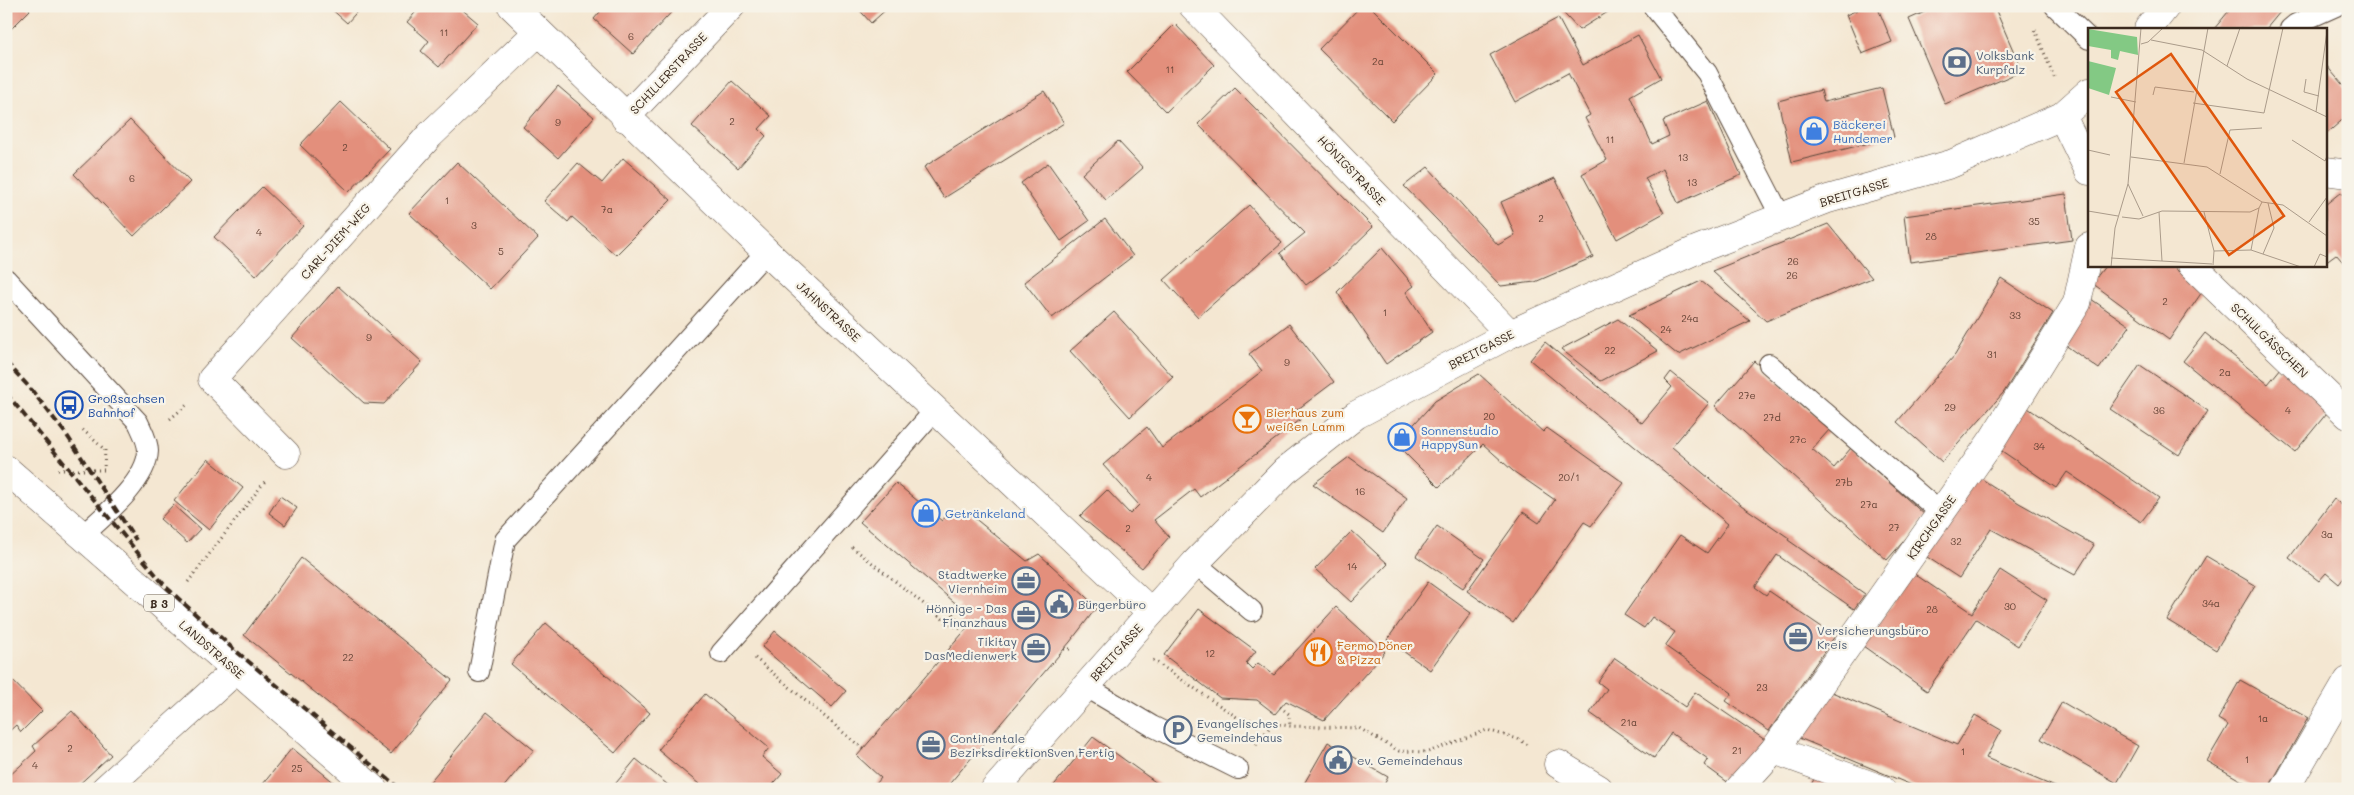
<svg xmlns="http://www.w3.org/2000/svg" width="2354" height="795" font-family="Mali,sans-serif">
<rect width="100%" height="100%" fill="#f7f3e8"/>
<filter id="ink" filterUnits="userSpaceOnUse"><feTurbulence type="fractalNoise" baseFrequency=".02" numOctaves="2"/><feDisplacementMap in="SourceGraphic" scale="10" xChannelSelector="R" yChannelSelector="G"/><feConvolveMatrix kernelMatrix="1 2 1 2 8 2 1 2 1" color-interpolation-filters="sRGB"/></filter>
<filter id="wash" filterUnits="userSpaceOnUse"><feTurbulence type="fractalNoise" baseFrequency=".0096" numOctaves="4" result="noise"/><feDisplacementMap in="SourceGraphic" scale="20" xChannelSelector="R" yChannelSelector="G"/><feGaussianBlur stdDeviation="1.12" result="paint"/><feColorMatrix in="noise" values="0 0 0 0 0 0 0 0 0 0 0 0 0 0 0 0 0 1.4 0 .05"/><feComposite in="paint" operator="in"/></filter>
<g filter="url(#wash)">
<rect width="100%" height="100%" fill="#f4e7d2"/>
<g id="blocks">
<!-- building -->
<g fill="#e38f7b">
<path d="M 6,6 L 27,6 L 30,10 L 6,34 Z"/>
<path d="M 328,6 L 362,6 L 347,23 Z"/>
<path d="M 421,6 L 458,6 L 478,23 L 439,67 L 421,51 L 429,41 L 407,22 Z"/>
<path d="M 605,6 L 677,6 L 633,54 L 594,19 Z"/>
<path d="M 856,6 L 890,6 L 871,23 Z"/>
<path d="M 1361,6 L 1370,6 L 1438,74 L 1392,121 L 1319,49 Z"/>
<path d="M 1557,6 L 1607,6 L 1611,10 L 1579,30 Z"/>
<path d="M 1866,6 L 1877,6 L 1892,42 L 1862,54 L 1846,15 Z"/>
<path d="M 1938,6 L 1994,6 L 2022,71 L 1945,104 L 1909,19 Z"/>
<path d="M 2233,6 L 2285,6 L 2266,29 L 2214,29 Z"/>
<path d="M 1558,18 L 1583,65 L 1638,35 L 1661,78 L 1630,96 L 1652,144 L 1669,136 L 1663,121 L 1708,101 L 1741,175 L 1678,203 L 1663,169 L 1645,178 L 1664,213 L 1617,239 L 1582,174 L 1607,160 L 1585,118 L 1590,115 L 1568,73 L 1515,102 L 1490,55 Z"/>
<path d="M 1175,24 L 1214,65 L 1166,112 L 1127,72 Z"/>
<path d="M 2325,64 L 2348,91 L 2348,115 L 2325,135 Z"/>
<path d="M 732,81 L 771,116 L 759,129 L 766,136 L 738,168 L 692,126 Z"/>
<path d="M 558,86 L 594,117 L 558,158 L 523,127 Z"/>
<path d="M 1235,88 L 1373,227 L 1336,263 L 1306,285 L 1280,253 L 1305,233 L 1198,124 Z"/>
<path d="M 1882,88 L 1894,137 L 1792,162 L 1778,101 L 1821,90 L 1824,102 Z"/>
<path d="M 1044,91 L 1064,123 L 944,198 L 924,167 Z"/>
<path d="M 341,102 L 390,149 L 349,192 L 300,145 Z"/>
<path d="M 130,120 L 190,182 L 134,236 L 74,174 Z"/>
<path d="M 1118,141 L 1143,168 L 1106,200 L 1082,174 Z"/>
<path d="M 623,158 L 671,200 L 616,255 L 572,217 L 568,222 L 544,201 L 578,163 L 602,183 Z"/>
<path d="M 457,162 L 538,238 L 490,289 L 409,213 Z"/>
<path d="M 1048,163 L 1089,221 L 1061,241 L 1021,183 Z"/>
<path d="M 1428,167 L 1498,245 L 1515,235 L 1501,202 L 1555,178 L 1593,257 L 1535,282 L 1501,286 L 1404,186 Z"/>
<path d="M 262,187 L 303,226 L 256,276 L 214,237 Z"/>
<path d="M 2341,192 L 2348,201 L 2348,268 L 2336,254 L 2325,262 L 2325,205 Z"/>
<path d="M 2066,194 L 2072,240 L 1910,262 L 1904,216 Z"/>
<path d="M 1249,205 L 1282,243 L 1198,317 L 1164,280 Z"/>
<path d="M 1105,219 L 1133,256 L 1052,318 L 1024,282 Z"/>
<path d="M 1828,224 L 1872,278 L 1766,321 L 1712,271 Z"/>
<path d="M 1382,248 L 1414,286 L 1406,292 L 1432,332 L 1386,364 L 1337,292 Z"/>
<path d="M 2106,265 L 2171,265 L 2202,292 L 2169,340 L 2092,283 Z"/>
<path d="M 2001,278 L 2053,313 L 2004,392 L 1942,462 L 1897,422 L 1955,355 Z"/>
<path d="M 1701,281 L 1750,321 L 1678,355 L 1629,315 Z"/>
<path d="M 338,286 L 422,362 L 384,404 L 364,403 L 292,338 Z"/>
<path d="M 2091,299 L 2130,326 L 2099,369 L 2061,342 Z"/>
<path d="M 1114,312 L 1173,377 L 1130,417 L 1070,351 Z"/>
<path d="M 1618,319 L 1658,351 L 1601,381 L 1561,349 Z"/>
<path d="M 1289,324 L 1334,382 L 1294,412 L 1300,420 L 1200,497 L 1194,489 L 1154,520 L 1169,537 L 1142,568 L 1080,516 L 1107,490 L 1130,514 L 1139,505 L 1103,465 L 1147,427 L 1162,448 L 1262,371 L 1249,354 Z"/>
<path d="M 2205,333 L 2268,384 L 2281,368 L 2331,408 L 2295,452 L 2183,361 Z"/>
<path d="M 1545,342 L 1642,423 L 1672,387 L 1665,380 L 1671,372 L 1709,403 L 1672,447 L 1741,505 L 1789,538 L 1788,540 L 1865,594 L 1854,609 L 1777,555 L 1755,587 L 1766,595 L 1769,591 L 1835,636 L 1769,731 L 1726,701 L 1732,693 L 1665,646 L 1675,632 L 1652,617 L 1644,628 L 1624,615 L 1680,535 L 1707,553 L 1728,524 L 1530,360 Z"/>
<path d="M 1754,361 L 1830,429 L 1812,449 L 1834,468 L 1851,448 L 1926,516 L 1887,560 L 1715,406 Z"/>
<path d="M 2140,365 L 2208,411 L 2179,455 L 2110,409 Z"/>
<path d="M 1479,374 L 1543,432 L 1547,428 L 1624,483 L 1591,526 L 1584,522 L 1513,623 L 1467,591 L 1523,512 L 1539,523 L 1555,500 L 1513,471 L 1483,444 L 1439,487 L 1396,444 L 1435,401 Z"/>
<path d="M 2022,404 L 2159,498 L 2141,522 L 2067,472 L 2056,488 L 1993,445 Z"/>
<path d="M 1349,457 L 1407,498 L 1383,533 L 1313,484 Z"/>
<path d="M 208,459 L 243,488 L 209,530 L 174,501 Z"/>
<path d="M 1974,474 L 2019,503 L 2094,545 L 2075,575 L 1991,529 L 1959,578 L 1921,553 Z"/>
<path d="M 896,483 L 942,521 L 951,510 L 967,512 L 1027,561 L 1039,554 L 1097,607 L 1070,642 L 945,789 L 872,789 L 881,778 L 857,756 L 968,627 L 952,615 L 960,607 L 860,522 Z"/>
<path d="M 280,496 L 297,508 L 285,525 L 269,513 Z"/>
<path d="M 2334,499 L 2348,510 L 2348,577 L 2346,575 L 2339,584 L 2326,573 L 2319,581 L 2289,558 Z"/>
<path d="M 173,505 L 200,529 L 187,543 L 160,519 Z"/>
<path d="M 1437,526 L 1484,559 L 1463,588 L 1416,556 Z"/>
<path d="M 1352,531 L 1388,564 L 1351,602 L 1315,569 Z"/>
<path d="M 2206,556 L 2255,585 L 2216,650 L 2167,620 Z"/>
<path d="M 301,558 L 452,680 L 391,754 L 244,635 Z"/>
<path d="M 2000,570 L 2047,600 L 2018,646 L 1976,619 L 1927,691 L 1863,646 L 1913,573 L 1972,613 Z"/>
<path d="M 1428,582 L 1471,613 L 1430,670 L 1387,640 Z"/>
<path d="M 1336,607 L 1385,652 L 1324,720 L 1286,701 L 1275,714 L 1257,700 L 1220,698 L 1164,655 L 1199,609 L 1256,651 L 1246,663 L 1252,669 L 1258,663 L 1274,675 Z"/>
<path d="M 546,623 L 650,713 L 615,753 L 511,664 Z"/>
<path d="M 775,631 L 846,691 L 832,707 L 762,647 Z"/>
<path d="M 1615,658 L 1685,707 L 1695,692 L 1765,740 L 1733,786 L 1704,765 L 1708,759 L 1671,733 L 1654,758 L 1590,713 L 1607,689 L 1598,682 Z"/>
<path d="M 6,674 L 42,711 L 21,732 L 16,725 L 6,734 Z"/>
<path d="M 2240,680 L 2308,718 L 2268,789 L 2256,789 L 2207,761 L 2228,725 L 2218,719 Z"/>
<path d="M 1827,690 L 1957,745 L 1975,715 L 2001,730 L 1986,758 L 2060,789 L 1921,789 L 1799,738 Z"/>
<path d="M 705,694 L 769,748 L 762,757 L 782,774 L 769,789 L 705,789 L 658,750 Z"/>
<path d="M 2062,702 L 2138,746 L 2117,783 L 2041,739 Z"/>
<path d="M 72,711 L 111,755 L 74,789 L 13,789 L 6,779 L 36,751 L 33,746 Z"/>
<path d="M 487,712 L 534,750 L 502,789 L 424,789 Z"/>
<path d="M 1093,737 L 1165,789 L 1051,789 Z"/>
<path d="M 1328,742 L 1388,777 L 1382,789 L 1301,789 Z"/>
<path d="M 292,748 L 342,789 L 259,789 Z"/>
<path d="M 636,759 L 673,789 L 611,789 Z"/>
<path d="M 1818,771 L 1853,789 L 1809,789 Z"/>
</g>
</g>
</g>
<g filter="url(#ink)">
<use href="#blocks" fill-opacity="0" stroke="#574639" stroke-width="1"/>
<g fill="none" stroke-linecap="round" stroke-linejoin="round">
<!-- lane casing -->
<g stroke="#574639" stroke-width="22">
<g id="lane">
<path d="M 1653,6 L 1707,73 L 1781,217"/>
<path d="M 2055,6 L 2089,39"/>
<path d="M 2290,29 L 2296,24 L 2336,6"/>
<path d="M 6,279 L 138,422 C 142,431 148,441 148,451 C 147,481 104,516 83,535"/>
<path d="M 1769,364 L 1941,513"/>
<path d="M 1195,563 L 1252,611"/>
<path d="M 721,653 L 935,410"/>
<path d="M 479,672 L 505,540 L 766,252"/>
<path d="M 1085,686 L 1152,726 L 1238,769"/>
</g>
</g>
<!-- street casing -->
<g stroke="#574639" stroke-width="29">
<g id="street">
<path d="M 512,6 L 774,259 L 1151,612"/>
<path d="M 1193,6 L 1510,334"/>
<path d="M 2062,116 L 2089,171"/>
<path d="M 625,118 L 731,6"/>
<path d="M 2325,171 L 2348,174"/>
<path d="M 2192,265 L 2348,415"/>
<path d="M 286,454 L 212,379 L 430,135 L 538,32"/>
<path d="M 1774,750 L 1881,789"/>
<path d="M 1558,764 L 1599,789"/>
<path d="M 105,789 L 236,670"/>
<path d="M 1739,789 L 1774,750 L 1993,439 L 2077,303 L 2089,247"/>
<path d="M 2285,789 L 2348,681"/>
</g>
</g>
<!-- secondary casing -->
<g stroke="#574639" stroke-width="29">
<g id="secondary">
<path d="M 2148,29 L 2166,6"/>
<path d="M 995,789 L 1195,563 L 1285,471 L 1356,415 L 1510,334 L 1696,250 L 1828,199 L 1951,164 L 2062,116 L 2089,92"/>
</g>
</g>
<!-- primary casing -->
<g stroke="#574639" stroke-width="29">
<path id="primary" d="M 6,469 L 373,789"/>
</g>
<!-- path -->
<g stroke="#574639" stroke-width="3" stroke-dasharray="1 4" stroke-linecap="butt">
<path d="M 2035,30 L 2054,77"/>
<path d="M 170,419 L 188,404"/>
<path d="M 58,470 L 104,470 L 105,450 L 82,429"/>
<path d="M 852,547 L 949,624 L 964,630"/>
<path d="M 188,582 L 266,480"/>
<path d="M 1064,649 L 1072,649"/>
<path d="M 755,658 L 863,749"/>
<path d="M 1153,660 L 1238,718 L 1290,726 L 1359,728 L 1399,751 L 1428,752 L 1487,730 L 1518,739 L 1530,746"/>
<path d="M 1280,707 L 1289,714 L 1290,726"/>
<path d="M 1256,745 L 1272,724"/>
</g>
<!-- lane -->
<use href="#lane" stroke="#fff" stroke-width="20"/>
<!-- street -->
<use href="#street" stroke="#fff" stroke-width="28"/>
<!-- secondary -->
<use href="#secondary" stroke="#fff" stroke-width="28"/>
<!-- primary -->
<use href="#primary" stroke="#fff" stroke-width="28"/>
<!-- rail -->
<g stroke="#3b2a1e" stroke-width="4" stroke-dasharray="8 4" stroke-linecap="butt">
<path d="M 6,362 L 30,388 L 66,434 L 136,540"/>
<path d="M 6,393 L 166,587 L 230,646 L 400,789"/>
</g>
</g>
</g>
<!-- icons -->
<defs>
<g id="bank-ring" transform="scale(1.4375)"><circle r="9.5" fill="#f7f3e8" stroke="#5c6f8a" stroke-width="1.5"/><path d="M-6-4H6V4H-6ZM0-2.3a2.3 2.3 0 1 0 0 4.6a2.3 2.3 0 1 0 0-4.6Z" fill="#5c6f8a"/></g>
<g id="shop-ring" transform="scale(1.4375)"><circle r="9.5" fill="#f7f3e8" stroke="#3f7fe0" stroke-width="1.5"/><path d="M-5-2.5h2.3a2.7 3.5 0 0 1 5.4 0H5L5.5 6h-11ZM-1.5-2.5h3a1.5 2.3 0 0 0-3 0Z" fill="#3f7fe0"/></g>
<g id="bus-ring" transform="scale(1.4375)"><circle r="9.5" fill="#f7f3e8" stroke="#1a4fb4" stroke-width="1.5"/><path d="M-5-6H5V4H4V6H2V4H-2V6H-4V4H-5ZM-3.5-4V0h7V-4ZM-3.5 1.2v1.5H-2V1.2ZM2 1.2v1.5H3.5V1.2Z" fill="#1a4fb4"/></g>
<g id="bar-ring" transform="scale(1.4375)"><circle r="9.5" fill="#f7f3e8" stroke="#e8710a" stroke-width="1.5"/><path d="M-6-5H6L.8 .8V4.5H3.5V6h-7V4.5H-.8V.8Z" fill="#e8710a"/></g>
<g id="office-ring" transform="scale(1.4375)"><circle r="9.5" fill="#f7f3e8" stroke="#5c6f8a" stroke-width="1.5"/><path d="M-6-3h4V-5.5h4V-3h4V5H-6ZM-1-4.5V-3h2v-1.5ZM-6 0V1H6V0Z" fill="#5c6f8a"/></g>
<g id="civic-ring" transform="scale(1.4375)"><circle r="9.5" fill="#f7f3e8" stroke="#5c6f8a" stroke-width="1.5"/><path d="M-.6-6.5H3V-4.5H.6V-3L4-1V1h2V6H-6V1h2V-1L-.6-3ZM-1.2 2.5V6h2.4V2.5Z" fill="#5c6f8a"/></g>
<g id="restaurant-ring" transform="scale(1.4375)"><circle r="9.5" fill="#f7f3e8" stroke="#e8710a" stroke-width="1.5"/><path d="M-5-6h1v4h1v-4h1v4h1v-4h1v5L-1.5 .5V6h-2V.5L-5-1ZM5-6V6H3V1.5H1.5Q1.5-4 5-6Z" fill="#e8710a"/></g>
<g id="parking-ring" transform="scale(1.4375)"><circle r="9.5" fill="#f7f3e8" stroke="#5c6f8a" stroke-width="1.5"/><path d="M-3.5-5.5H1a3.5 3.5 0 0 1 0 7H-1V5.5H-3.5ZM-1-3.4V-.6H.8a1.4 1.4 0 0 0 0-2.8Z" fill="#5c6f8a"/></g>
</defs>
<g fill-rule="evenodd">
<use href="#bank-ring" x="1957" y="62"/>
<use href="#shop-ring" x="1814" y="131"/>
<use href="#bus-ring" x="69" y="405"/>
<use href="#bar-ring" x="1247" y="419"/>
<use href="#shop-ring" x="1402" y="437"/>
<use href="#shop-ring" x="926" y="513"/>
<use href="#office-ring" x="1026" y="581"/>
<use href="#civic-ring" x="1059" y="604"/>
<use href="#office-ring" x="1026" y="615"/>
<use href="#office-ring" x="1798" y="637"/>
<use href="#office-ring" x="1036" y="648"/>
<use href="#restaurant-ring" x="1318" y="652"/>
<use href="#parking-ring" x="1178" y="730"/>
<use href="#office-ring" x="931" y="745"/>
<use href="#civic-ring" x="1338" y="760"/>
</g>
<g text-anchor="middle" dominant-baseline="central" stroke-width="4.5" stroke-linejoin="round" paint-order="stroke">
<!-- number labels -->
<g font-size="10" fill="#654335">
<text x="444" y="32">11</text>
<text x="631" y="36">6</text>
<text x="1378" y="61">2a</text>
<text x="1170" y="69">11</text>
<text x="732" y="121">2</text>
<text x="558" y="122">9</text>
<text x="1610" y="139">11</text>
<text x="345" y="147">2</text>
<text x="1683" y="157">13</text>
<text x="132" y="178">6</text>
<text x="1692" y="182">13</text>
<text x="447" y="200">1</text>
<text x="607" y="209">7a</text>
<text x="1541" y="218">2</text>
<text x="2034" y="221">35</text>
<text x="474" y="225">3</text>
<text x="259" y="232">4</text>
<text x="1931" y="236">28</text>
<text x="501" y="251">5</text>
<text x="1793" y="261">26</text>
<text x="1792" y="275">26</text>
<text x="2165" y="301">2</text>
<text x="1385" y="312">1</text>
<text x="2015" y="315">33</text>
<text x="1690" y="318">24a</text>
<text x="1666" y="329">24</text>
<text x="369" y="337">9</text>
<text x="1610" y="350">22</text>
<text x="1992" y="354">31</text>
<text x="1287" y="362">9</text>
<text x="2225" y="372">2a</text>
<text x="1747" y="395">27e</text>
<text x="1950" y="407">29</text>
<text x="2159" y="410">36</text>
<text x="2288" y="410">4</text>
<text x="1489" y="416">20</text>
<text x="1772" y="417">27d</text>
<text x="1798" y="439">27c</text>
<text x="2039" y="446">34</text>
<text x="1149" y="477">4</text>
<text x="1569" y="477">20/1</text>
<text x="1844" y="482">27b</text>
<text x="1360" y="491">16</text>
<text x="1869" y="504">27a</text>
<text x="1894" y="527">27</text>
<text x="1128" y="528">2</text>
<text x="2327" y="534">3a</text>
<text x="1956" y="541">32</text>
<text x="1352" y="566">14</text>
<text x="2211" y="603">34a</text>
<text x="2010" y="606">30</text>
<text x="1932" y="609">28</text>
<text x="1210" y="653">12</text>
<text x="348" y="657">22</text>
<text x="1762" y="687">23</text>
<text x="2263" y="718">1a</text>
<text x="1629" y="722">21a</text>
<text x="70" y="748">2</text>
<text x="1737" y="750">21</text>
<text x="1963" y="751">1</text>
<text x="2247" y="759">1</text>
<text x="35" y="765">4</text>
<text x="297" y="768">25</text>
</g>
<!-- shield labels -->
<rect fill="#f7f3e8" stroke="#73665b" stroke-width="1" x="144" y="594.5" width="30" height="17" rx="4"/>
<g font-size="11" font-weight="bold" fill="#3b2a1e">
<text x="159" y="603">B 3</text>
</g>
<!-- service labels -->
<g font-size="12" fill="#4e5e75" stroke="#f7f3e8" text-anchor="start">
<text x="1976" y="55">Volksbank<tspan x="1976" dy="14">Kurpfalz</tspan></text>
<text x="1007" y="574" text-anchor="end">Stadtwerke<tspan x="1007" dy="14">Viernheim</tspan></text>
<text x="1078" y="604">Bürgerbüro</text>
<text x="1007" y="608" text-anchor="end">Hönnige - Das<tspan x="1007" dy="14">Finanzhaus</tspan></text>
<text x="1817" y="630">Versicherungsbüro<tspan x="1817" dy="14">Kreis</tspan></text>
<text x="1017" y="641" text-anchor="end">Tikitay<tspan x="1017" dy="14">DasMedienwerk</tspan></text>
<text x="1197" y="723">Evangelisches<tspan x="1197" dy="14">Gemeindehaus</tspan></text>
<text x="950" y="738">Continentale<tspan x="950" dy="14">BezirksdirektionSven Fertig</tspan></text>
<text x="1357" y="760">ev. Gemeindehaus</text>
</g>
<!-- street labels -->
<g font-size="12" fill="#3b2a1e" stroke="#f7f3e8">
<text transform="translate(668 73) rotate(-47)">SCHILLERSTRASSE</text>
<text transform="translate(1352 170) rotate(46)">HÖNIGSTRASSE</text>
<text transform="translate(1854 192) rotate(-17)">BREITGASSE</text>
<text transform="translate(335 241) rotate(-48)">CARL-DIEM-WEG</text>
<text transform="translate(829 311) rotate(43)">JAHNSTRASSE</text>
<text transform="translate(2270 340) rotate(44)">SCHULGÄSSCHEN</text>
<text transform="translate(1481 349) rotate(-27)">BREITGASSE</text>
<text transform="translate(1931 527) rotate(-55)">KIRCHGASSE</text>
<text transform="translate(212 649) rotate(41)">LANDSTRASSE</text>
<text transform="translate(1116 652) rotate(-48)">BREITGASSE</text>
</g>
<!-- shop labels -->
<g font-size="12" fill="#366cbe" stroke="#f7f3e8" text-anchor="start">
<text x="1833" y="124">Bäckerei<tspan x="1833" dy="14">Hundemer</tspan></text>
<text x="1421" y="430">Sonnenstudio<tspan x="1421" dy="14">HappySun</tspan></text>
<text x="945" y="513">Getränkeland</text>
</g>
<!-- transit labels -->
<g font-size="12" fill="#164399" stroke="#f7f3e8" text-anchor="start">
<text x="88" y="398">Großsachsen<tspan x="88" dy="14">Bahnhof</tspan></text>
</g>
<!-- food labels -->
<g font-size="12" fill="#c56008" stroke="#f7f3e8" text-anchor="start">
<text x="1266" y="412">Bierhaus zum<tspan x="1266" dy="14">weißen Lamm</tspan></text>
<text x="1337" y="645">Fermo Döner<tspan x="1337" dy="14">&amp; Pizza</tspan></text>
</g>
</g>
<!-- overview -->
<g transform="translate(2088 28)">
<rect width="239" height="239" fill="#f4e7d2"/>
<path d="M 0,1 L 49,9 L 50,27 L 32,23 L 30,32 L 23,30 L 23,22 L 0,18 ZM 0,33 L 28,40 L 21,67 L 0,60 Z" fill="#83c984"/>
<path fill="none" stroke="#aa9b8a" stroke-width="1" d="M 63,12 L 114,22 L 159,51 L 239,89M 53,16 L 60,14 L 75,0M 139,38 L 152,0M 218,51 L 216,64 L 231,68M 65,67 L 67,59 L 106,64M 23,69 L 48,74M 105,75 L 176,85 L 195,0M 228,84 L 239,3M 204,112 L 237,133 L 239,128M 0,122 L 22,127M 43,129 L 119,139 L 174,174 L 195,177 L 239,208M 96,135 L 120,0M 132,146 L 142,102 L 174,100M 40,156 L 55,188M 0,183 L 30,188M 71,184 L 74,233M 116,184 L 126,223 L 125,237M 34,189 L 51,191 L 74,183 L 162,184 L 171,180 L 174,174M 221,194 L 239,169M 163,222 L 171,180M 126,223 L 163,222 L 213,239M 175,226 L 186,200 L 180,175M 23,230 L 124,236M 23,239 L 27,200 L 40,156 L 53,0M 226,239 L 232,226 L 239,229"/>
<path fill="#df570d" fill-opacity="0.15" stroke="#df570d" stroke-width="2.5" d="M 83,26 L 196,188 L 141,227 L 28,64 Z"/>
<rect width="239" height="239" fill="none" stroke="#3b2a1e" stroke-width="2.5"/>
</g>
<!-- margin -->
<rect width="2354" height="795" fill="none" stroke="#f7f3e8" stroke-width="25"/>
</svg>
